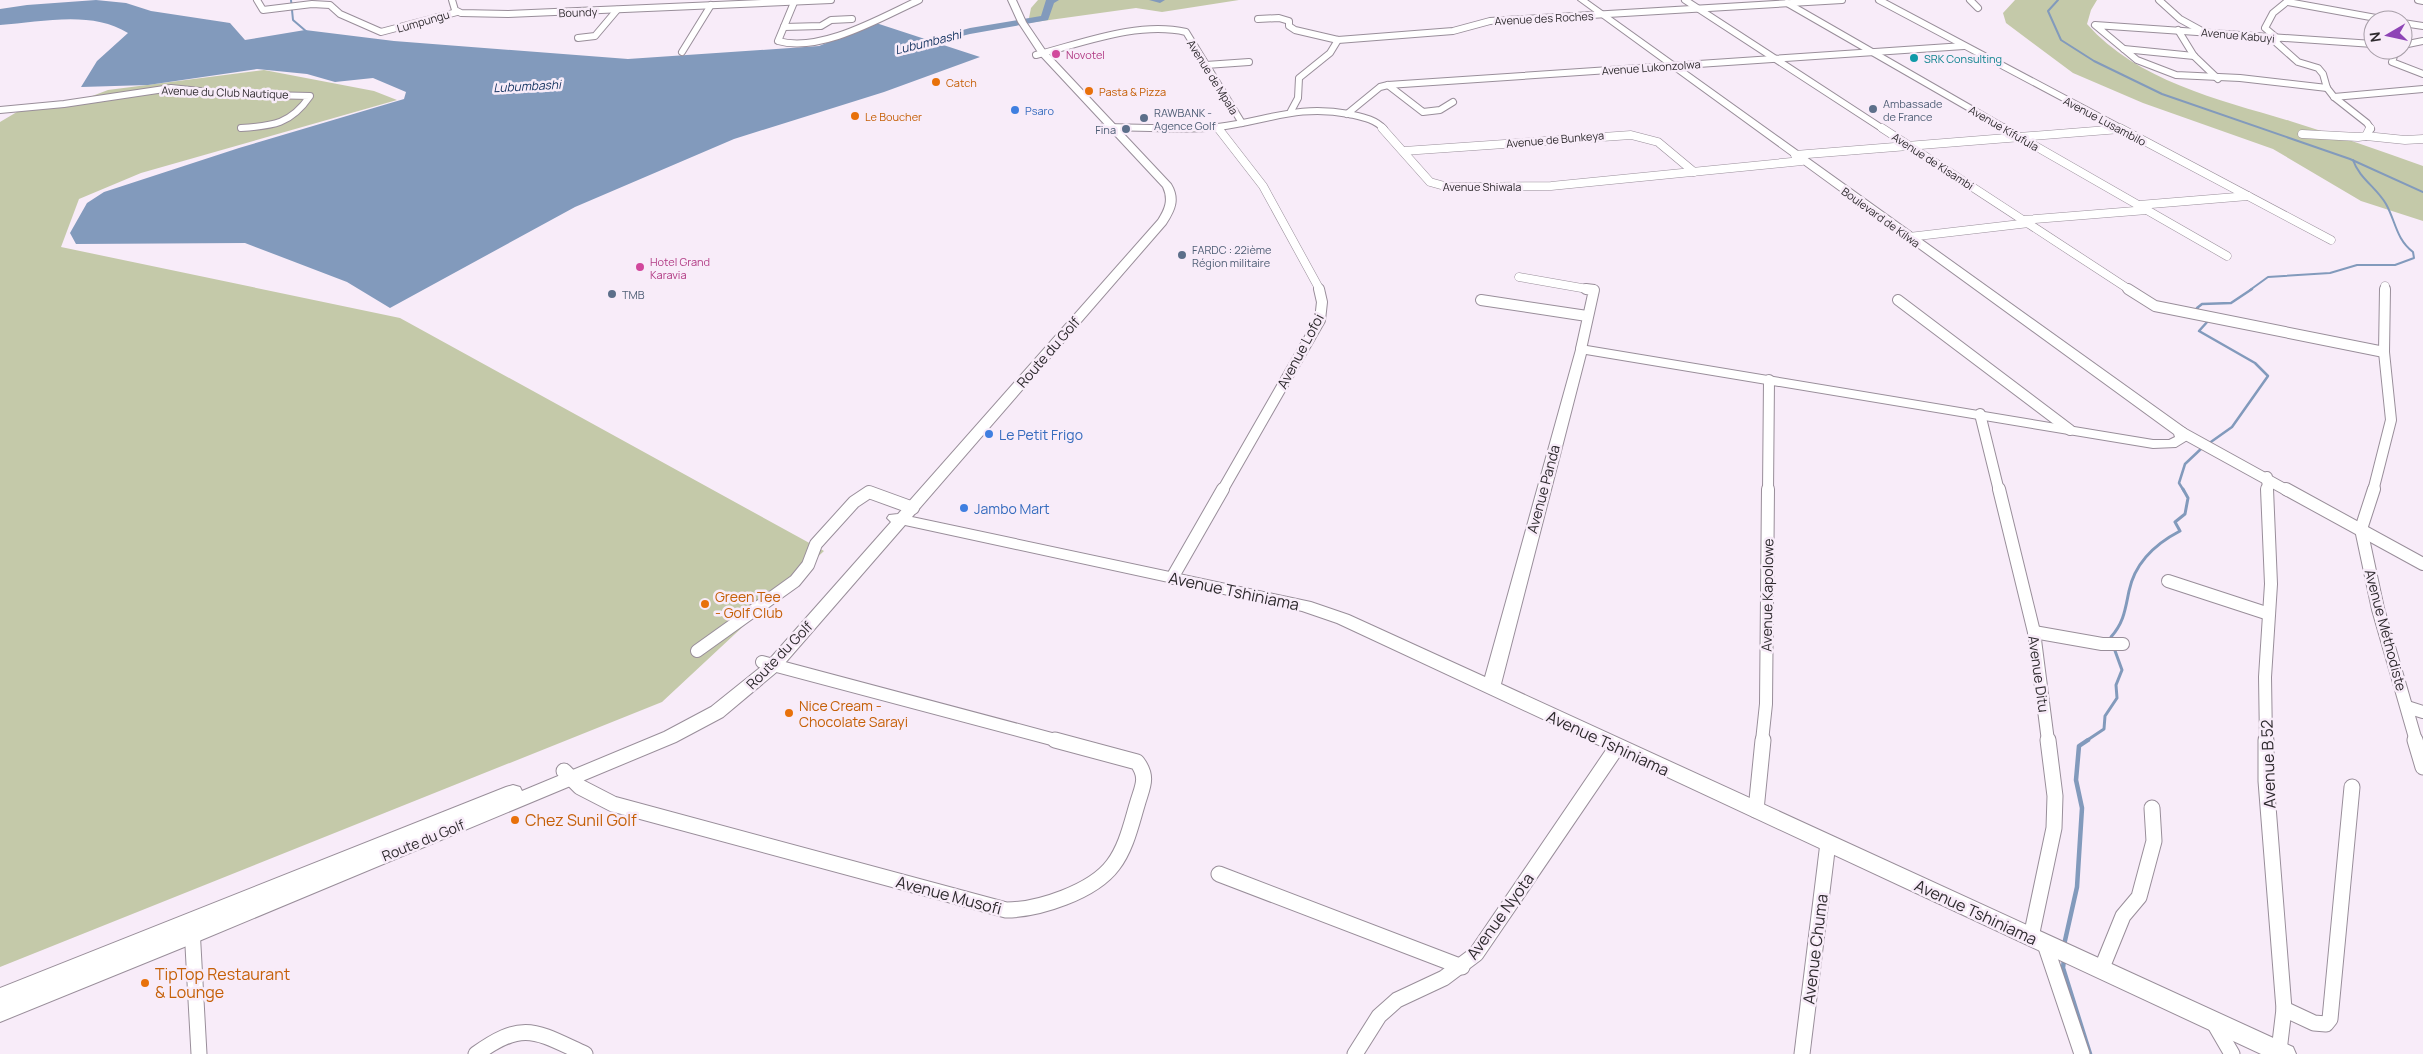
<svg xmlns="http://www.w3.org/2000/svg" width="2423" height="1054" font-family="Manrope,sans-serif">
<rect width="100%" height="100%" fill="#f8ecf9"/>
<!-- green -->
<g fill="#c4c9a9">
<path d="M 1038,0 L 1239,0 L 1162,12 L 1136,8 L 1028,23 L 1031,8 Z"/>
<path d="M 2015,0 L 2097,0 L 2091,10 L 2087,24 C 2137,81 2220,100 2290,121 C 2335,135 2379,150 2423,166 L 2423,221 L 2361,201 L 2273,149 L 2143,103 L 2073,73 L 2006,23 L 2003,13 Z"/>
<path d="M 264,70 L 374,91 L 397,100 L 141,173 L 79,199 L 61,247 L 400,318 L 824,551 L 662,702 L 0,967 L 0,122 L 27,106 L 79,101 L 108,90 Z"/>
</g>
<!-- water -->
<path fill="#829abc" d="M 96,0 L 126,3 L 151,11 L 230,23 L 245,40 L 305,30 L 394,41 L 628,59 L 819,46 L 876,23 L 980,57 L 884,92 L 734,139 L 575,207 L 390,308 L 347,282 L 245,243 L 76,244 L 70,233 L 87,203 L 104,192 L 239,148 L 404,99 L 406,92 L 373,78 L 335,82 L 307,74 L 257,69 L 148,85 L 81,87 L 97,61 L 128,33 C 92,10 41,22 0,25 L 0,9 L 27,5 Z"/>
<g fill="none" stroke-linecap="round" stroke-linejoin="round">
<!-- stream-far3 -->
<g stroke="#829abc" stroke-width="2">
<path d="M 291,0 L 293,20 L 307,32"/>
<path d="M 2058,0 L 2048,11 L 2061,40 L 2094,61 L 2162,94 L 2350,159 L 2423,192"/>
<path d="M 2250,290 L 2268,277 L 2330,273 L 2357,265 L 2395,265 L 2414,258 L 2413,252 C 2396,239 2396,222 2386,204 C 2377,188 2359,178 2353,160"/>
</g>
<!-- stream-far2 -->
<g stroke="#829abc" stroke-width="2.5">
<path d="M 2201,313 L 2197,308 L 2202,304 L 2231,303 L 2252,289"/>
<path d="M 2206,319 L 2208,321 L 2199,331 L 2255,363 L 2268,376 L 2232,427 L 2208,444"/>
<path d="M 2184,491 L 2179,483 L 2185,464 L 2203,447"/>
</g>
<!-- stream-far1 -->
<g stroke="#829abc" stroke-width="3">
<path d="M 2112,642 L 2111,637 C 2124,622 2125,610 2129,591 C 2135,562 2155,544 2180,531 L 2175,522 L 2185,514 L 2188,498 L 2183,489"/>
<path d="M 2086,741 L 2104,729 L 2105,716 L 2117,698 L 2116,685 L 2122,670 L 2114,648"/>
</g>
<!-- stream -->
<g stroke="#829abc" stroke-width="4.5">
<path d="M 2064,945 L 2077,887 L 2082,808 L 2076,780 L 2079,746 L 2088,740"/>
<path d="M 2064,959 L 2063,968 L 2090,1054"/>
</g>
<!-- river -->
<g fill="#829abc" fill-rule="evenodd">
<path d="M 1046,0 L 1059,0 L 1054,3 L 1048,20 L 970,34 L 905,50 L 900,47 L 970,28 L 1041,16 Z"/>
<path d="M 1149,0 L 1165,0 L 1160,3 Z"/>
</g>
<!-- street-far4 casing -->
<g stroke="#998e9a" stroke-width="8">
<g id="street-far4">
<path d="M 257,0 L 263,10 L 312,4 L 330,5 L 340,14 L 381,32 L 457,12"/>
<path d="M 452,0 L 455,10 L 461,13 L 508,14 L 831,0"/>
<path d="M 795,0 L 778,41 C 821,53 880,18 919,0"/>
<path d="M 1685,0 L 1883,129"/>
<path d="M 1879,0 L 2122,129"/>
<path d="M 1970,0 L 1978,8"/>
<path d="M 2159,0 L 2180,19 L 2200,30"/>
<path d="M 2418,0 L 2423,1"/>
<path d="M 2288,2 L 2387,20"/>
<path d="M 1787,3 L 2006,129"/>
<path d="M 1258,19 L 1279,18 L 1289,21 L 1289,26 L 1295,30 L 1338,40 L 1453,31 L 1490,21 L 1842,0"/>
<path d="M 2403,23 L 2423,26"/>
<path d="M 784,27 L 821,26 L 831,20 L 852,19"/>
<path d="M 2178,30 L 2194,56 L 2218,79"/>
<path d="M 578,38 L 595,36 L 617,10"/>
<path d="M 2271,38 L 2298,62 L 2318,68 L 2323,74 L 2327,88 L 2334,97 L 2367,123 L 2371,129"/>
<path d="M 2278,39 L 2265,28 L 2273,13 L 2289,0"/>
<path d="M 2403,45 L 2423,41"/>
<path d="M 2124,49 L 2194,56"/>
<path d="M 2396,50 L 2392,62 L 2423,74"/>
<path d="M 682,52 L 711,5"/>
<path d="M 1036,55 C 1083,43 1138,21 1186,32 L 1242,123"/>
<path d="M 1206,65 L 1249,62"/>
<path d="M 1388,85 L 1423,112 L 1440,110 L 1453,102"/>
<path d="M 2327,88 L 2240,78 L 2176,75 L 2137,60 L 2095,25 L 2373,44"/>
<path d="M 2334,97 L 2423,89"/>
<path d="M 0,110 L 64,104 L 171,88 L 228,94 L 310,96 C 291,124 273,126 241,128"/>
<path d="M 1291,111 L 1298,98 L 1299,78 L 1330,53 L 1338,40"/>
<path d="M 1347,114 L 1380,87 L 1388,85 L 1964,46"/>
<path d="M 1103,127 C 1138,127 1183,131 1218,127 C 1268,121 1297,104 1349,114 C 1362,117 1375,119 1384,129"/>
<path d="M 1217,127 L 1219,129"/>
<path d="M 2118,129 L 2120,129"/>
</g>
</g>
<!-- street-far3 casing -->
<g stroke="#998e9a" stroke-width="9">
<g id="street-far3">
<path d="M 1218,128 L 1263,186 L 1320,290"/>
<path d="M 1382,128 L 1430,182 L 1448,187 L 1551,186 L 1802,161"/>
<path d="M 1882,128 L 2130,290"/>
<path d="M 2004,128 L 2227,256"/>
<path d="M 2120,128 L 2331,240"/>
<path d="M 2302,134 L 2358,137 L 2366,136 L 2370,128"/>
<path d="M 2366,136 L 2405,140 L 2423,139"/>
<path d="M 1404,151 L 1631,135 L 1658,142 L 1694,172"/>
<path d="M 1795,155 L 2120,129"/>
<path d="M 2139,205 L 2248,196"/>
<path d="M 2024,220 L 2147,210"/>
<path d="M 1909,237 L 2029,223"/>
<path d="M 1519,277 L 1593,290"/>
<path d="M 2385,290 L 2385,286"/>
</g>
</g>
<!-- street-far2 casing -->
<g stroke="#998e9a" stroke-width="12">
<g id="street-far2">
<path d="M 2128,289 L 2155,306 L 2384,352"/>
<path d="M 1481,300 L 1587,316"/>
<path d="M 1898,300 L 2070,430"/>
<path d="M 1581,349 L 1594,290 L 1586,289"/>
<path d="M 1980,414 L 1999,491"/>
<path d="M 2181,432 L 2288,491"/>
<path d="M 2267,477 L 2268,491"/>
<path d="M 1222,491 L 1320,320 L 1322,302 L 1319,289"/>
<path d="M 1768,491 L 1769,380"/>
<path d="M 2373,491 L 2391,420 L 2384,352 L 2385,289"/>
</g>
</g>
<!-- street-far1 casing -->
<g stroke="#998e9a" stroke-width="14">
<g id="street-far1">
<path d="M 1999,489 L 2034,632 L 2048,741"/>
<path d="M 2286,489 L 2423,564"/>
<path d="M 2374,489 L 2361,529 L 2378,609 L 2416,741"/>
<path d="M 1172,578 L 1223,489"/>
<path d="M 2168,581 L 2269,614"/>
<path d="M 2034,632 L 2102,644 L 2123,644"/>
<path d="M 697,651 L 795,581 L 808,565 L 816,544 L 854,502 L 869,492 L 913,508"/>
<path d="M 762,662 L 1059,741"/>
<path d="M 2407,707 L 2423,712"/>
<path d="M 1762,741 L 1766,704 L 1768,489"/>
<path d="M 2266,741 L 2265,677 L 2271,584 L 2267,489"/>
</g>
</g>
<!-- street casing -->
<g stroke="#998e9a" stroke-width="17">
<g id="street">
<path d="M 2266,740 L 2266,781 L 2284,1009 L 2279,1051"/>
<path d="M 2415,740 L 2423,767"/>
<path d="M 564,771 L 580,787 L 613,804 L 1006,910 C 1038,910 1093,892 1113,865 C 1126,848 1131,825 1137,805 C 1142,787 1149,778 1137,762 L 1055,740"/>
<path d="M 1756,810 L 1763,740"/>
<path d="M 1219,874 L 1462,967"/>
<path d="M 192,928 L 199,1054"/>
<path d="M 2031,937 L 2054,828 L 2055,796 L 2048,740"/>
<path d="M 2045,944 L 2082,1054"/>
<path d="M 2101,970 L 2123,916 L 2139,897 L 2154,841 L 2152,808"/>
<path d="M 2284,1009 L 2314,1023 L 2326,1024 L 2330,1019 L 2352,787"/>
<path d="M 2214,1023 L 2232,1054"/>
<path d="M 476,1054 C 524,1020 535,1031 585,1054"/>
<path d="M 1355,1054 L 1379,1016 L 1397,1000 L 1444,978 L 1476,954 L 1617,747"/>
<path d="M 1802,1054 L 1828,843"/>
</g>
</g>
<!-- secondary casing -->
<g stroke="#998e9a" stroke-width="2">
<path id="secondary" d="M 1008,0 L 1016,0 L 1026,22 L 1045,50 L 1171,184 C 1180,199 1175,210 1166,224 L 912,517 L 1311,602 L 1349,615 L 1485,677 L 1577,346 L 1581,345 L 2153,440 L 2169,440 L 2175,437 L 2174,434 L 1578,0 L 1587,0 L 2186,429 L 2189,439 L 2176,447 L 2153,448 L 1586,354 L 1501,684 L 2293,1047 L 2296,1054 L 2261,1054 L 1337,623 L 1302,611 L 905,525 L 779,670 L 723,717 L 676,742 L 199,941 L 0,1022 L 0,988 L 506,787 L 513,785 L 520,787 L 522,791 L 664,732 L 711,707 L 767,662 L 891,522 L 887,518 L 889,515 L 898,514 L 1158,220 C 1165,209 1169,200 1163,187 L 1039,54 L 1018,22 Z"/>
</g>
<!-- street-far4 -->
<use href="#street-far4" stroke="#fff" stroke-width="6"/>
<!-- street-far3 -->
<use href="#street-far3" stroke="#fff" stroke-width="8"/>
<!-- street-far2 -->
<use href="#street-far2" stroke="#fff" stroke-width="10"/>
<!-- street-far1 -->
<use href="#street-far1" stroke="#fff" stroke-width="12"/>
<!-- street -->
<use href="#street" stroke="#fff" stroke-width="15"/>
<!-- secondary -->
<use href="#secondary" fill="#fff" fill-rule="evenodd"/>
</g>
<!-- markers -->
<g fill="#d1479c" stroke="#f8ecf9" stroke-width="2">
<circle cx="1056" cy="54" r="5"/>
<circle cx="640" cy="267" r="5"/>
</g>
<circle fill="#0f9aa8" stroke="#f8ecf9" stroke-width="2" cx="1914" cy="58" r="5"/>
<g fill="#e8710a" stroke="#f8ecf9" stroke-width="2">
<circle cx="936" cy="82" r="5"/>
<circle cx="1089" cy="91" r="5"/>
<circle cx="855" cy="116" r="5"/>
<circle cx="705" cy="604" r="5"/>
<circle cx="789" cy="713" r="5"/>
<circle cx="515" cy="820" r="5"/>
<circle cx="145" cy="983" r="5"/>
</g>
<g fill="#5c6f8a" stroke="#f8ecf9" stroke-width="2">
<circle cx="1873" cy="109" r="5"/>
<circle cx="1144" cy="118" r="5"/>
<circle cx="1126" cy="129" r="5"/>
<circle cx="1182" cy="255" r="5"/>
<circle cx="612" cy="294" r="5"/>
</g>
<g fill="#3f7fe0" stroke="#f8ecf9" stroke-width="2">
<circle cx="1015" cy="110" r="5"/>
<circle cx="989" cy="434" r="5"/>
<circle cx="964" cy="508" r="5"/>
</g>
<g text-anchor="middle" dominant-baseline="central" stroke-width="5" stroke-linejoin="round" paint-order="stroke">
<!-- far-street labels -->
<g font-size="11" fill="#2e2a2e" stroke="#f8ecf9">
<text transform="translate(578 12) rotate(-2)">Boundy</text>
<text transform="translate(1544 18) rotate(-3)">Avenue des Roches</text>
<text transform="translate(423 21) rotate(-16)">Lumpungu</text>
<text transform="translate(2238 35) rotate(5)">Avenue Kabuyi</text>
<text transform="translate(1651 67) rotate(-4)">Avenue Lukonzolwa</text>
<text transform="translate(1213 77) rotate(58)">Avenue de Mpala</text>
<text transform="translate(225 92) rotate(2)">Avenue du Club Nautique</text>
<text transform="translate(2105 121) rotate(28)">Avenue Lusambilo</text>
<text transform="translate(2004 128) rotate(30)">Avenue Kifufula</text>
<text transform="translate(1555 139) rotate(-5)">Avenue de Bunkeya</text>
<text transform="translate(1933 161) rotate(33)">Avenue de Kisambi</text>
<text x="1482" y="186">Avenue Shiwala</text>
<text transform="translate(1881 217) rotate(36)">Boulevard de Kilwa</text>
</g>
<!-- far-hotel labels -->
<g font-size="11" fill="#b23c85" stroke="#f8ecf9" text-anchor="start">
<text x="1066" y="54">Novotel</text>
<text x="650" y="261">Hotel Grand<tspan x="650" dy="13">Karavia</tspan></text>
</g>
<!-- far-culture labels -->
<g font-size="11" fill="#0d838f" stroke="#f8ecf9" text-anchor="start">
<text x="1924" y="58">SRK Consulting</text>
</g>
<!-- far-food labels -->
<g font-size="11" fill="#c56008" stroke="#f8ecf9" text-anchor="start">
<text x="946" y="82">Catch</text>
<text x="1099" y="91">Pasta &amp; Pizza</text>
<text x="865" y="116">Le Boucher</text>
</g>
<!-- far-service labels -->
<g font-size="11" fill="#4e5e75" stroke="#f8ecf9" text-anchor="start">
<text x="1883" y="103">Ambassade<tspan x="1883" dy="13">de France</tspan></text>
<text x="1154" y="112">RAWBANK -<tspan x="1154" dy="13">Agence Golf</tspan></text>
<text x="1116" y="129" text-anchor="end">Fina</text>
<text x="1192" y="249">FARDC : 22ième<tspan x="1192" dy="13">Région militaire</tspan></text>
<text x="622" y="294">TMB</text>
</g>
<!-- far-shop labels -->
<g font-size="11" fill="#366cbe" stroke="#f8ecf9" text-anchor="start">
<text x="1025" y="110">Psaro</text>
</g>
<!-- far-water labels -->
<g font-size="12" font-style="italic" fill="#153461" stroke="#f8ecf9">
<text transform="translate(928 42) rotate(-14)">Lubumbashi</text>
<text transform="translate(527 86) rotate(-3)">Lubumbashi</text>
</g>
<!-- street labels -->
<g font-size="14" fill="#2e2a2e" stroke="#f8ecf9">
<text transform="translate(1300 351) rotate(-62)">Avenue Lofoi</text>
<text transform="translate(1048 352) rotate(-49)">Route du Golf</text>
<text transform="translate(1543 489) rotate(-75)">Avenue Panda</text>
<text transform="translate(1767 595) rotate(-89)">Avenue Kapolowe</text>
<text transform="translate(2386 630) rotate(75)">Avenue Méthodiste</text>
<text transform="translate(779 655) rotate(-46)">Route du Golf</text>
<text transform="translate(2039 674) rotate(82)">Avenue Ditu</text>
<text transform="translate(423 840) rotate(-22)">Route du Golf</text>
</g>
<!-- shop labels -->
<g font-size="14" fill="#366cbe" stroke="#f8ecf9" text-anchor="start">
<text x="999" y="434">Le Petit Frigo</text>
<text x="974" y="508">Jambo Mart</text>
</g>
<!-- food labels -->
<g font-size="14" fill="#c56008" stroke="#f8ecf9" text-anchor="start">
<text x="715" y="596">Green Tee<tspan x="715" dy="16">- Golf Club</tspan></text>
<text x="799" y="705">Nice Cream -<tspan x="799" dy="16">Chocolate Sarayi</tspan></text>
</g>
<!-- near-street labels -->
<g font-size="16" fill="#2e2a2e" stroke="#f8ecf9">
<text transform="translate(1234 591) rotate(12)">Avenue Tshiniama</text>
<text transform="translate(1608 743) rotate(25)">Avenue Tshiniama</text>
<text transform="translate(2268 764) rotate(-92)">Avenue B 52</text>
<text transform="translate(949 895) rotate(15)">Avenue Musofi</text>
<text transform="translate(1976 912) rotate(25)">Avenue Tshiniama</text>
<text transform="translate(1500 916) rotate(-54)">Avenue Nyota</text>
<text transform="translate(1815 949) rotate(-83)">Avenue Chuma</text>
</g>
<!-- near-food labels -->
<g font-size="16" fill="#c56008" stroke="#f8ecf9" text-anchor="start">
<text x="525" y="820">Chez Sunil Golf</text>
<text x="155" y="974">TipTop Restaurant<tspan x="155" dy="18">&amp; Lounge</tspan></text>
</g>
</g>
<!-- north arrow -->
<g transform="translate(2388 35) rotate(261)"><circle r="24" fill="#f8ecf9" stroke="#a79ea8"/>
<path d="M0-4L9 19L0 12L-9 19Z" fill="#8e44b6"/>
<text y="-8" font-size="14" font-weight="bold" text-anchor="middle" fill="#2e2a2e">N</text>
</g>
</svg>
